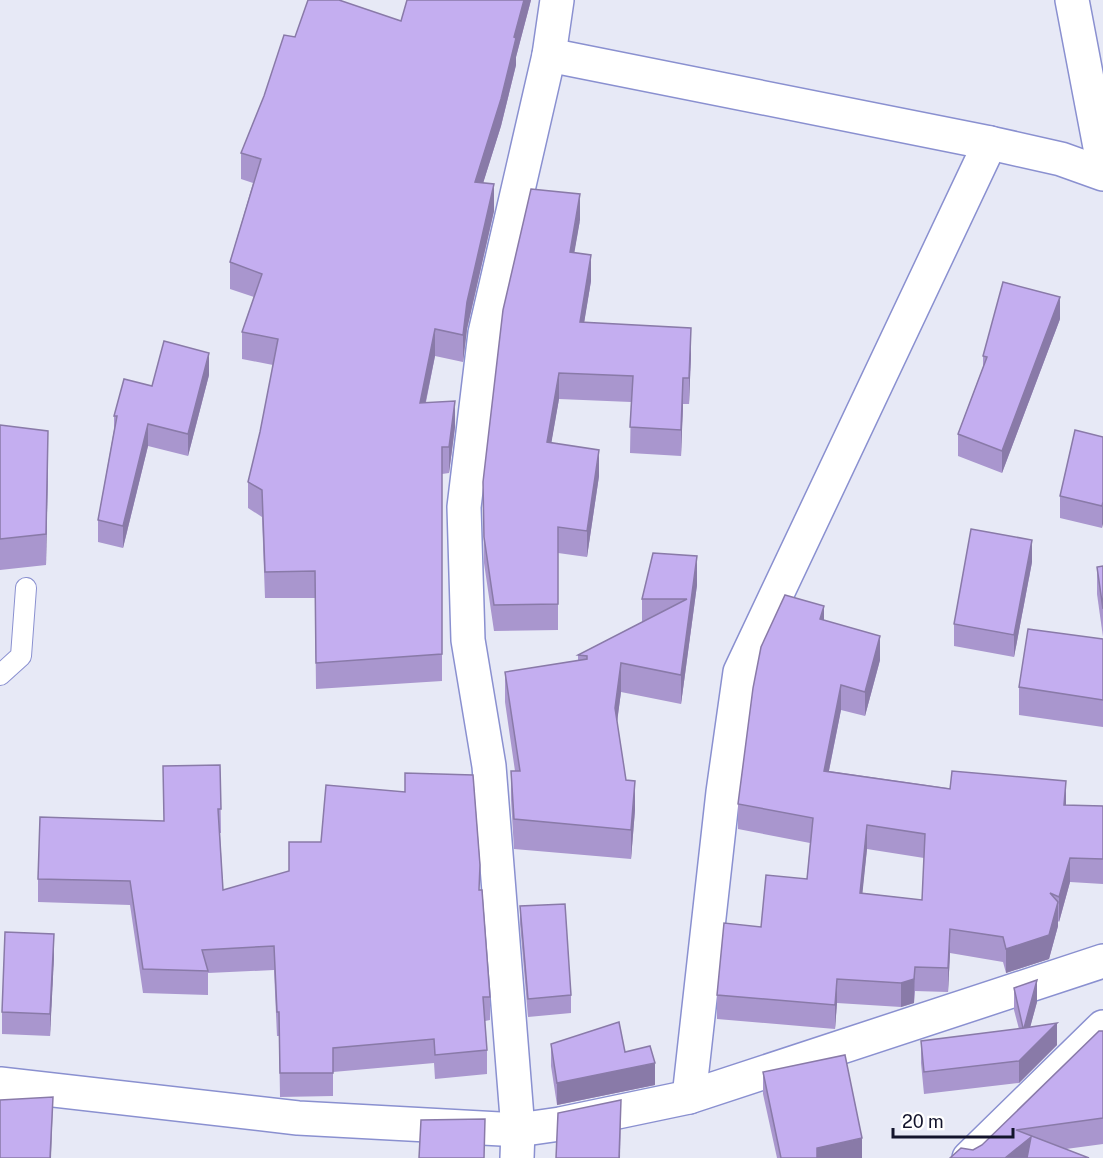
<svg xmlns="http://www.w3.org/2000/svg" width="1103" height="1158" font-family="'Public Sans',sans-serif">
<rect width="100%" height="100%" fill="#e7e9f6"/>
<g fill="none" stroke-linecap="round" stroke-linejoin="round">
<!-- lane casing -->
<g stroke="#8a90d0" stroke-width="22">
<path id="lane" d="M 0,675 L 21,656 L 26,588"/>
</g>
<!-- street casing -->
<g stroke="#8a90d0" stroke-width="36">
<g id="street">
<path d="M 1072,0 L 1103,163"/>
<path d="M 549,55 L 990,143 L 1061,159 L 1103,174"/>
<path d="M 0,1084 L 298,1118 L 518,1130 L 560,1124 L 689,1097 L 1103,961"/>
<path d="M 689,1097 L 723,792 L 740,672 L 990,143"/>
<path d="M 517,1158 L 518,1130 L 489,766 L 468,640 L 464,507 L 485,333 L 549,55 L 557,0"/>
<path d="M 969,1158 L 1103,1027"/>
</g>
</g>
<!-- lane -->
<use href="#lane" stroke="#fff" stroke-width="20"/>
<!-- street -->
<use href="#street" stroke="#fff" stroke-width="33"/>
</g>
<!-- wall -->
<g fill="#a996ce" fill-rule="evenodd">
<path d="M 407,0 L 531,0 L 516,57 L 516,65 L 501,126 L 483,183 L 494,211 L 467,329 L 463,362 L 435,356 L 426,402 L 455,427 L 449,473 L 442,474 L 442,681 L 316,689 L 315,598 L 265,598 L 262,517 L 248,508 L 248,482 L 260,432 L 273,365 L 242,359 L 242,332 L 254,297 L 230,289 L 230,262 L 253,183 L 241,179 L 241,153 L 295,37 L 401,21 Z"/>
<path d="M 580,220 L 574,252 L 591,281 L 584,322 L 691,354 L 689,404 L 683,404 L 681,456 L 630,453 L 631,402 L 559,399 L 551,443 L 599,476 L 587,557 L 558,553 L 558,630 L 494,631 L 484,563 L 483,482 Z"/>
<path d="M 1060,319 L 1002,473 L 958,456 L 958,434 L 983,367 L 983,356 Z"/>
<path d="M 209,375 L 188,456 L 148,446 L 123,548 L 98,542 L 98,520 L 114,430 L 114,416 L 152,386 Z"/>
<path d="M 0,425 L 48,462 L 46,565 L 0,570 Z"/>
<path d="M 1103,437 L 1102,528 L 1060,518 L 1060,496 Z"/>
<path d="M 1032,562 L 1014,657 L 954,646 L 954,624 Z"/>
<path d="M 1103,566 L 1103,637 L 1097,594 L 1097,567 Z"/>
<path d="M 697,585 L 681,704 L 621,692 L 617,721 L 626,780 L 635,810 L 631,859 L 514,849 L 511,800 L 511,771 L 515,771 L 505,702 L 505,672 L 578,661 L 578,655 L 642,622 L 642,599 Z"/>
<path d="M 824,620 L 880,660 L 865,716 L 841,710 L 829,771 L 1066,805 L 1103,806 L 1103,884 L 1070,882 L 1059,922 L 1058,921 L 1058,926 L 1049,959 L 1006,973 L 1003,962 L 950,953 L 948,992 L 915,991 L 914,1003 L 901,1007 L 837,1003 L 835,1029 L 717,1019 L 717,995 L 761,927 L 807,879 L 810,843 L 738,829 L 738,804 ZM 867,849 L 924,858 L 922,900 L 862,893 Z"/>
<path d="M 1103,639 L 1103,727 L 1019,715 L 1019,687 Z"/>
<path d="M 220,765 L 221,833 L 220,833 L 223,890 L 480,890 L 490,997 L 490,1020 L 485,1021 L 487,1050 L 487,1074 L 435,1079 L 434,1063 L 333,1072 L 333,1096 L 280,1097 L 279,1036 L 277,1036 L 274,970 L 208,973 L 208,995 L 143,993 L 130,905 L 38,902 L 38,879 L 163,821 Z"/>
<path d="M 520,906 L 571,995 L 571,1013 L 528,1017 L 520,924 Z"/>
<path d="M 54,956 L 50,1036 L 2,1034 L 2,1012 Z"/>
<path d="M 1014,988 L 1037,1002 L 1030,1027 L 1057,1045 L 1019,1083 L 924,1094 L 921,1063 L 921,1041 L 1019,1029 L 1014,1010 Z"/>
<path d="M 1103,1031 L 1103,1144 L 1066,1149 L 973,1150 L 982,1145 Z"/>
<path d="M 551,1044 L 625,1052 L 655,1085 L 557,1105 L 551,1066 Z"/>
<path d="M 763,1072 L 862,1158 L 777,1158 L 763,1094 Z"/>
</g>
<!-- shaded-wall -->
<g fill="#897aa8">
<path d="M 524,0 L 531,0 L 516,57 L 516,65 L 501,126 L 475,209 L 475,182 Z"/>
<path d="M 494,184 L 494,211 L 467,329 L 463,362 L 463,335 L 467,302 Z"/>
<path d="M 580,194 L 580,220 L 570,278 L 570,252 Z"/>
<path d="M 591,255 L 591,281 L 580,348 L 580,322 Z"/>
<path d="M 1060,297 L 1060,319 L 1002,473 L 1002,451 Z"/>
<path d="M 691,328 L 691,354 L 689,404 L 689,378 Z"/>
<path d="M 435,329 L 435,356 L 420,429 L 420,403 Z"/>
<path d="M 209,353 L 209,375 L 188,456 L 188,434 Z"/>
<path d="M 559,373 L 559,399 L 547,468 L 547,442 Z"/>
<path d="M 683,378 L 683,404 L 681,456 L 681,430 Z"/>
<path d="M 455,401 L 455,427 L 449,473 L 449,447 Z"/>
<path d="M 148,424 L 148,446 L 123,548 L 123,526 Z"/>
<path d="M 48,431 L 48,462 L 46,565 L 46,534 Z"/>
<path d="M 599,450 L 599,476 L 587,557 L 587,531 Z"/>
<path d="M 1103,502 L 1103,524 L 1102,528 L 1102,506 Z"/>
<path d="M 1032,540 L 1032,562 L 1014,657 L 1014,635 Z"/>
<path d="M 697,556 L 697,585 L 681,704 L 681,675 Z"/>
<path d="M 824,606 L 824,631 L 820,619 Z"/>
<path d="M 880,636 L 880,660 L 865,716 L 865,692 Z"/>
<path d="M 621,663 L 621,692 L 615,738 L 615,708 Z"/>
<path d="M 841,685 L 841,710 L 824,795 L 824,771 Z"/>
<path d="M 635,781 L 635,810 L 631,859 L 631,830 Z"/>
<path d="M 1066,781 L 1066,805 L 1064,805 Z"/>
<path d="M 867,825 L 867,849 L 860,917 L 860,893 Z"/>
<path d="M 1070,858 L 1070,882 L 1059,922 L 1059,897 Z"/>
<path d="M 1058,902 L 1058,926 L 1049,959 L 1006,973 L 1006,949 Z"/>
<path d="M 950,929 L 950,953 L 948,992 L 948,968 Z"/>
<path d="M 54,934 L 54,956 L 50,1036 L 50,1014 Z"/>
<path d="M 915,967 L 914,1003 L 901,1007 L 901,983 Z"/>
<path d="M 837,979 L 837,1003 L 835,1029 L 835,1005 Z"/>
<path d="M 1037,980 L 1037,1002 L 1024,1050 L 1024,1028 Z"/>
<path d="M 1057,1023 L 1057,1045 L 1019,1083 L 1019,1061 Z"/>
<path d="M 655,1063 L 655,1085 L 557,1105 L 557,1083 Z"/>
<path d="M 53,1097 L 51,1158 L 50,1158 Z"/>
<path d="M 621,1100 L 620,1158 L 619,1158 Z"/>
<path d="M 1031,1137 L 1031,1158 L 1005,1158 Z"/>
<path d="M 862,1138 L 862,1158 L 817,1158 L 817,1148 Z"/>
</g>
<!-- building -->
<g fill="#c4aef0" stroke="#897aa8" stroke-width="1.5" fill-rule="evenodd">
<path d="M 308,0 L 339,0 L 401,21 L 407,0 L 524,0 L 514,37 L 516,38 L 501,99 L 475,182 L 494,184 L 467,302 L 463,335 L 435,329 L 420,403 L 455,401 L 449,447 L 442,447 L 442,654 L 316,663 L 315,571 L 265,572 L 262,490 L 248,482 L 260,432 L 278,339 L 242,332 L 262,274 L 230,262 L 261,159 L 241,153 L 264,96 L 284,35 L 295,37 Z"/>
<path d="M 531,189 L 580,194 L 570,252 L 591,255 L 580,322 L 691,328 L 689,378 L 683,378 L 681,430 L 630,427 L 633,376 L 559,373 L 547,442 L 599,450 L 587,531 L 558,527 L 558,604 L 494,605 L 484,537 L 483,482 L 503,310 Z"/>
<path d="M 1003,282 L 1060,297 L 1002,451 L 958,434 L 987,357 L 983,356 Z"/>
<path d="M 164,341 L 209,353 L 188,434 L 148,424 L 123,526 L 98,520 L 117,416 L 114,416 L 124,379 L 152,386 Z"/>
<path d="M 0,425 L 48,431 L 46,534 L 0,539 Z"/>
<path d="M 1075,430 L 1103,437 L 1103,502 L 1102,506 L 1060,496 Z"/>
<path d="M 971,529 L 1032,540 L 1014,635 L 954,624 Z"/>
<path d="M 653,553 L 697,556 L 681,675 L 621,663 L 615,708 L 626,780 L 635,781 L 631,830 L 514,819 L 511,771 L 520,771 L 505,672 L 587,659 L 587,656 L 578,655 L 687,599 L 642,599 Z"/>
<path d="M 1103,566 L 1103,609 L 1097,567 Z"/>
<path d="M 785,595 L 824,606 L 820,619 L 880,636 L 865,692 L 841,685 L 824,771 L 950,789 L 952,771 L 1066,781 L 1064,805 L 1103,806 L 1103,859 L 1070,858 L 1059,897 L 1050,893 L 1058,902 L 1049,935 L 1006,949 L 1003,937 L 950,929 L 948,968 L 915,967 L 914,979 L 901,983 L 837,979 L 835,1005 L 717,995 L 724,923 L 761,927 L 766,875 L 807,879 L 813,818 L 738,804 L 753,688 L 761,647 ZM 867,825 L 925,834 L 922,900 L 860,893 Z"/>
<path d="M 1028,629 L 1103,639 L 1103,700 L 1019,687 Z"/>
<path d="M 220,765 L 221,809 L 218,809 L 223,890 L 289,871 L 289,842 L 321,842 L 326,785 L 405,792 L 405,773 L 473,775 L 480,865 L 479,890 L 482,890 L 490,997 L 483,997 L 487,1050 L 435,1055 L 434,1039 L 333,1048 L 333,1073 L 280,1073 L 279,1012 L 277,1012 L 274,946 L 202,950 L 208,971 L 143,969 L 130,881 L 38,879 L 40,817 L 164,821 L 163,766 Z"/>
<path d="M 565,904 L 571,995 L 528,999 L 520,906 Z"/>
<path d="M 5,932 L 54,934 L 50,1014 L 2,1012 Z"/>
<path d="M 1037,980 L 1024,1028 L 1057,1023 L 1019,1061 L 924,1072 L 921,1041 L 1023,1028 L 1014,988 Z"/>
<path d="M 619,1022 L 625,1052 L 650,1046 L 655,1063 L 557,1083 L 551,1044 Z"/>
<path d="M 1099,1031 L 1103,1031 L 1103,1118 L 1016,1130 L 1089,1158 L 1027,1158 L 1031,1137 L 1005,1158 L 950,1158 L 961,1148 L 973,1150 L 982,1145 Z"/>
<path d="M 845,1055 L 862,1138 L 817,1148 L 817,1158 L 781,1158 L 763,1072 Z"/>
<path d="M 53,1097 L 50,1158 L 0,1158 L 0,1100 Z"/>
<path d="M 621,1100 L 619,1158 L 556,1158 L 558,1113 Z"/>
<path d="M 485,1119 L 484,1158 L 419,1158 L 421,1120 Z"/>
</g>
<!-- scale -->
<path d="M893 1128v9h120v-9" fill="none" stroke="#13142c" stroke-width="3"/>
<text x="902" y="1128" font-size="18" fill="#13142c" stroke="#ffffff" stroke-width="4.5" paint-order="stroke">20 m</text>
</svg>
